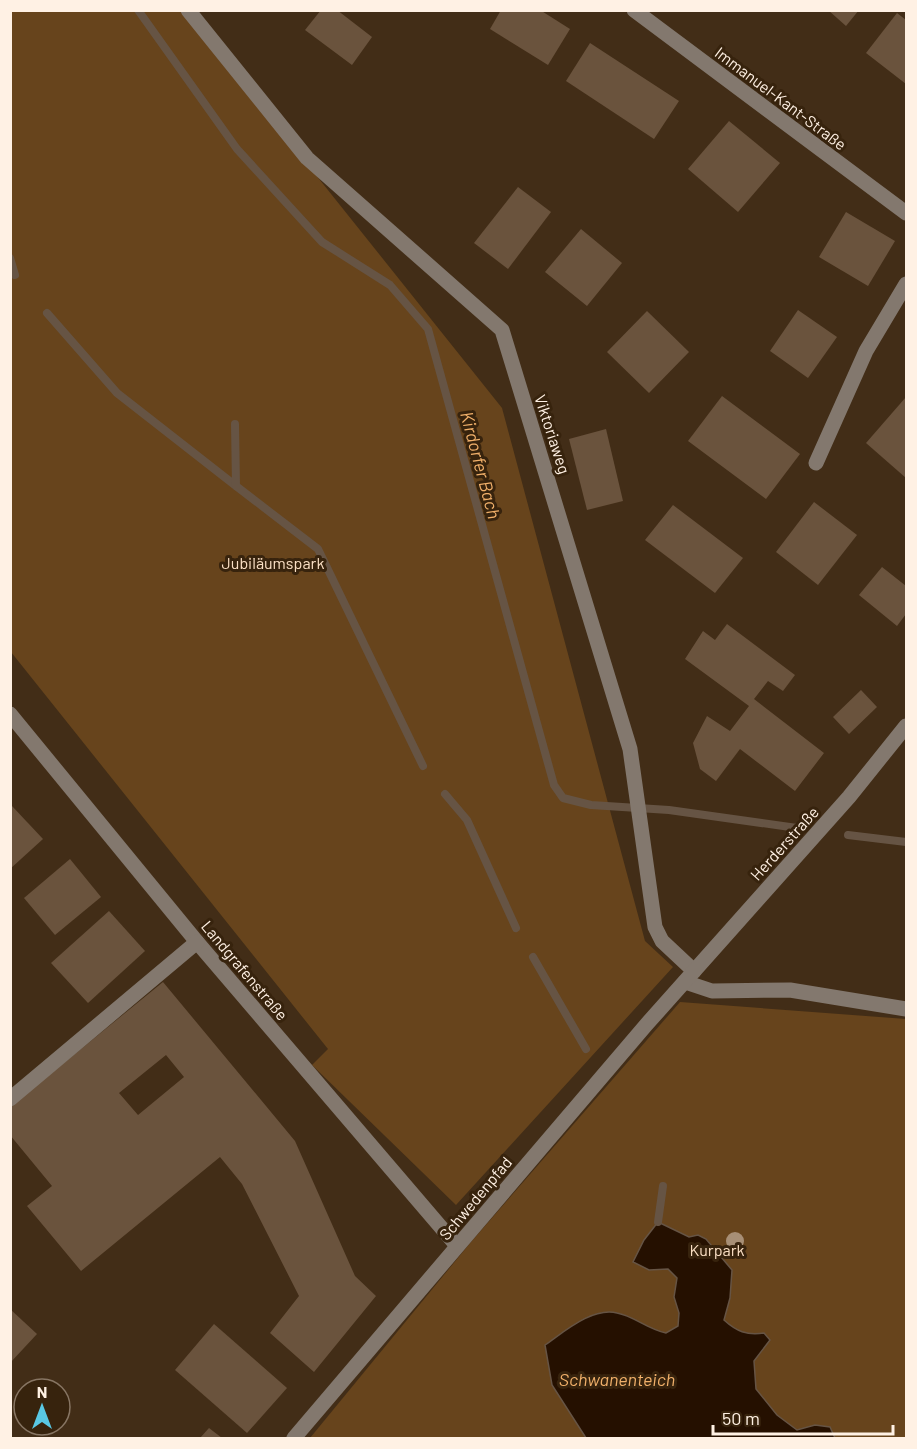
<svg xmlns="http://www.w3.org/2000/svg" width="917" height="1449" font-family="Barlow,sans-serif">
<rect width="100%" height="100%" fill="#422d17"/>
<!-- green -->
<g fill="#67441c">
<path d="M 11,11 L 185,11 L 502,408 L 645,941 L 673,967 L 456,1205 L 312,1065 L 328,1049 L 11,652 Z"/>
<path d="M 680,1002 L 906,1019 L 906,1438 L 310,1438 L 471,1242 Z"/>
</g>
<!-- water -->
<path fill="#251000" stroke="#665444" stroke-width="1.5" d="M 658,1222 L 689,1237 L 698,1235 L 706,1239 L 732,1270 L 730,1298 L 724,1320 C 736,1331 747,1336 764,1333 L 770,1340 L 754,1361 L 756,1389 L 777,1415 L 797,1430 L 815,1425 L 830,1427 L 835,1438 L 586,1438 L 552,1385 L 545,1345 C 564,1332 592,1307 617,1313 C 634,1316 647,1329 666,1333 L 678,1326 L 679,1313 L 674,1297 L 677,1278 L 668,1269 L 649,1270 L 633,1262 L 644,1240 Z"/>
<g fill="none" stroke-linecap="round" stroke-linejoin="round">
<!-- stream -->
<g stroke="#665444" stroke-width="8">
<path d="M 138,10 L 237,149 L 322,242 L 390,285 L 428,329 L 554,785 L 563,798 L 591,805 L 669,810 L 797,828"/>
<path d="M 10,258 L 15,275"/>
<path d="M 47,313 L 117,393 L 236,486"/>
<path d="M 235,424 L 236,486 L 318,549 L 423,766"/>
<path d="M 445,794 L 467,820 L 516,928"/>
<path d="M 848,835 L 906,842"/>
<path d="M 533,957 L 586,1049"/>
<path d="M 658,1222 L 663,1186"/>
</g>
</g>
<!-- building -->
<g fill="#6a533d" fill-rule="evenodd">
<path d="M 321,10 L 337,10 L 372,37 L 352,65 L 305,30 Z"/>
<path d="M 501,10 L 540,10 L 570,29 L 548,65 L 490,29 Z"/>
<path d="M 828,10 L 859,10 L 846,26 Z"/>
<path d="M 897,13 L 906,20 L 906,84 L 866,53 Z"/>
<path d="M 590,43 L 679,101 L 654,139 L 566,81 Z"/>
<path d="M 729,121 L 780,163 L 738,212 L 688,169 Z"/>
<path d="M 518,187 L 551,212 L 508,269 L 474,243 Z"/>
<path d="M 846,212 L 895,241 L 868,286 L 819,257 Z"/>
<path d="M 581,229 L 622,263 L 587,306 L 545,272 Z"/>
<path d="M 798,310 L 837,337 L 808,378 L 770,351 Z"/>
<path d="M 647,311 L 689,352 L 649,393 L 607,352 Z"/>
<path d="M 722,396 L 800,454 L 766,499 L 688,441 Z"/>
<path d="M 906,397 L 906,478 L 866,443 Z"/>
<path d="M 606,429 L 623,501 L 587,510 L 569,439 Z"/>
<path d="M 814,502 L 857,535 L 818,585 L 776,552 Z"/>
<path d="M 673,505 L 743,558 L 715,593 L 645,540 Z"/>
<path d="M 882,567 L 906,586 L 906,614 L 897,626 L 859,595 Z"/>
<path d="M 727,624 L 795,675 L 783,691 L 768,681 L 754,699 L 824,753 L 795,791 L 740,749 L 716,781 L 700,769 L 693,743 L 707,716 L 730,731 L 749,706 L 685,659 L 703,631 L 715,640 Z"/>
<path d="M 861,690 L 877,707 L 849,734 L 833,717 Z"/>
<path d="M 12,806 L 43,839 L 10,869 L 10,808 Z"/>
<path d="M 70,859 L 101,897 L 55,935 L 24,898 Z"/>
<path d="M 109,911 L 145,951 L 88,1003 L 51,963 Z"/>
<path d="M 163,982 L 295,1141 L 355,1276 L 376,1296 L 314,1372 L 270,1333 L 299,1296 L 242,1184 L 220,1157 L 81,1271 L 27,1206 L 52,1186 L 10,1135 L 10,1107 ZM 166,1055 L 184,1077 L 138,1115 L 119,1093 Z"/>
<path d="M 10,1309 L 37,1334 L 10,1363 Z"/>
<path d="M 214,1324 L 287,1388 L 247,1433 L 175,1370 Z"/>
<path d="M 209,1428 L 222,1438 L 200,1438 Z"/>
</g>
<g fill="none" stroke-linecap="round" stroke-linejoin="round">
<!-- minor -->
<g stroke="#83786e" stroke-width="15">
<path d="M 188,10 L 307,158 L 502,330 L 630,749 L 655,927 L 662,941 L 694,971"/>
<path d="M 634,10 L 906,213"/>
<path d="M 816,463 L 866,351 L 906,284"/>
<path d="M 10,714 L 197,942 L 457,1246"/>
<path d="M 685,982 L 712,991 L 790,990 L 906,1009"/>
<path d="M 10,1099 L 197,942"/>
<path d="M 294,1438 L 646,1025 L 849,797 L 906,726"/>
</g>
</g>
<!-- trees -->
<circle fill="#a78f76" cx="735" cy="1241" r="9"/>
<g text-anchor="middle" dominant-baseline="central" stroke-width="6" stroke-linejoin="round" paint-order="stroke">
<!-- street labels -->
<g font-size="16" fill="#fff1e4" stroke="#37230d">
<text transform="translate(781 98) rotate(37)">Immanuel-Kant-Straße</text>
<text transform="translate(553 434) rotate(72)">Viktoriaweg</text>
<text transform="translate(784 843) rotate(-48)">Herderstraße</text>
<text transform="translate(245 970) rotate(50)">Landgrafenstraße</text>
<text transform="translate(475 1198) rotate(-50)">Schwedenpfad</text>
</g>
<!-- park labels -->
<g font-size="16" fill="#fadfc4" stroke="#37230d">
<text x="273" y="562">Jubiläumspark</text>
<text x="717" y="1249">Kurpark</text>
</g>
<!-- water labels -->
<g font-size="18" font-style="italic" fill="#f1b06a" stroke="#37230d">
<text transform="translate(481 465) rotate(75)">Kirdorfer Bach</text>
<text x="617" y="1379">Schwanenteich</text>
</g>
</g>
<!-- border -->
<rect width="917" height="1449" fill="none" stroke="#fff1e4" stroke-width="24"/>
<!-- north arrow -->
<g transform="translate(42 1407)"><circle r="28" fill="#37230d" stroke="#877563" stroke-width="1.5"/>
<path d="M0-4.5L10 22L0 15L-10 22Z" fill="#59c8e4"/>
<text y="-9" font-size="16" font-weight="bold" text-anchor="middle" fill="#fff1e4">N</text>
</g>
<!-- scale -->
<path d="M713 1425v9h180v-9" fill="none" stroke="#fff1e4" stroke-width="3"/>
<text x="722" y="1425" font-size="18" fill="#fff1e4" stroke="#37230d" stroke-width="4.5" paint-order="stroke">50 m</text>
</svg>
